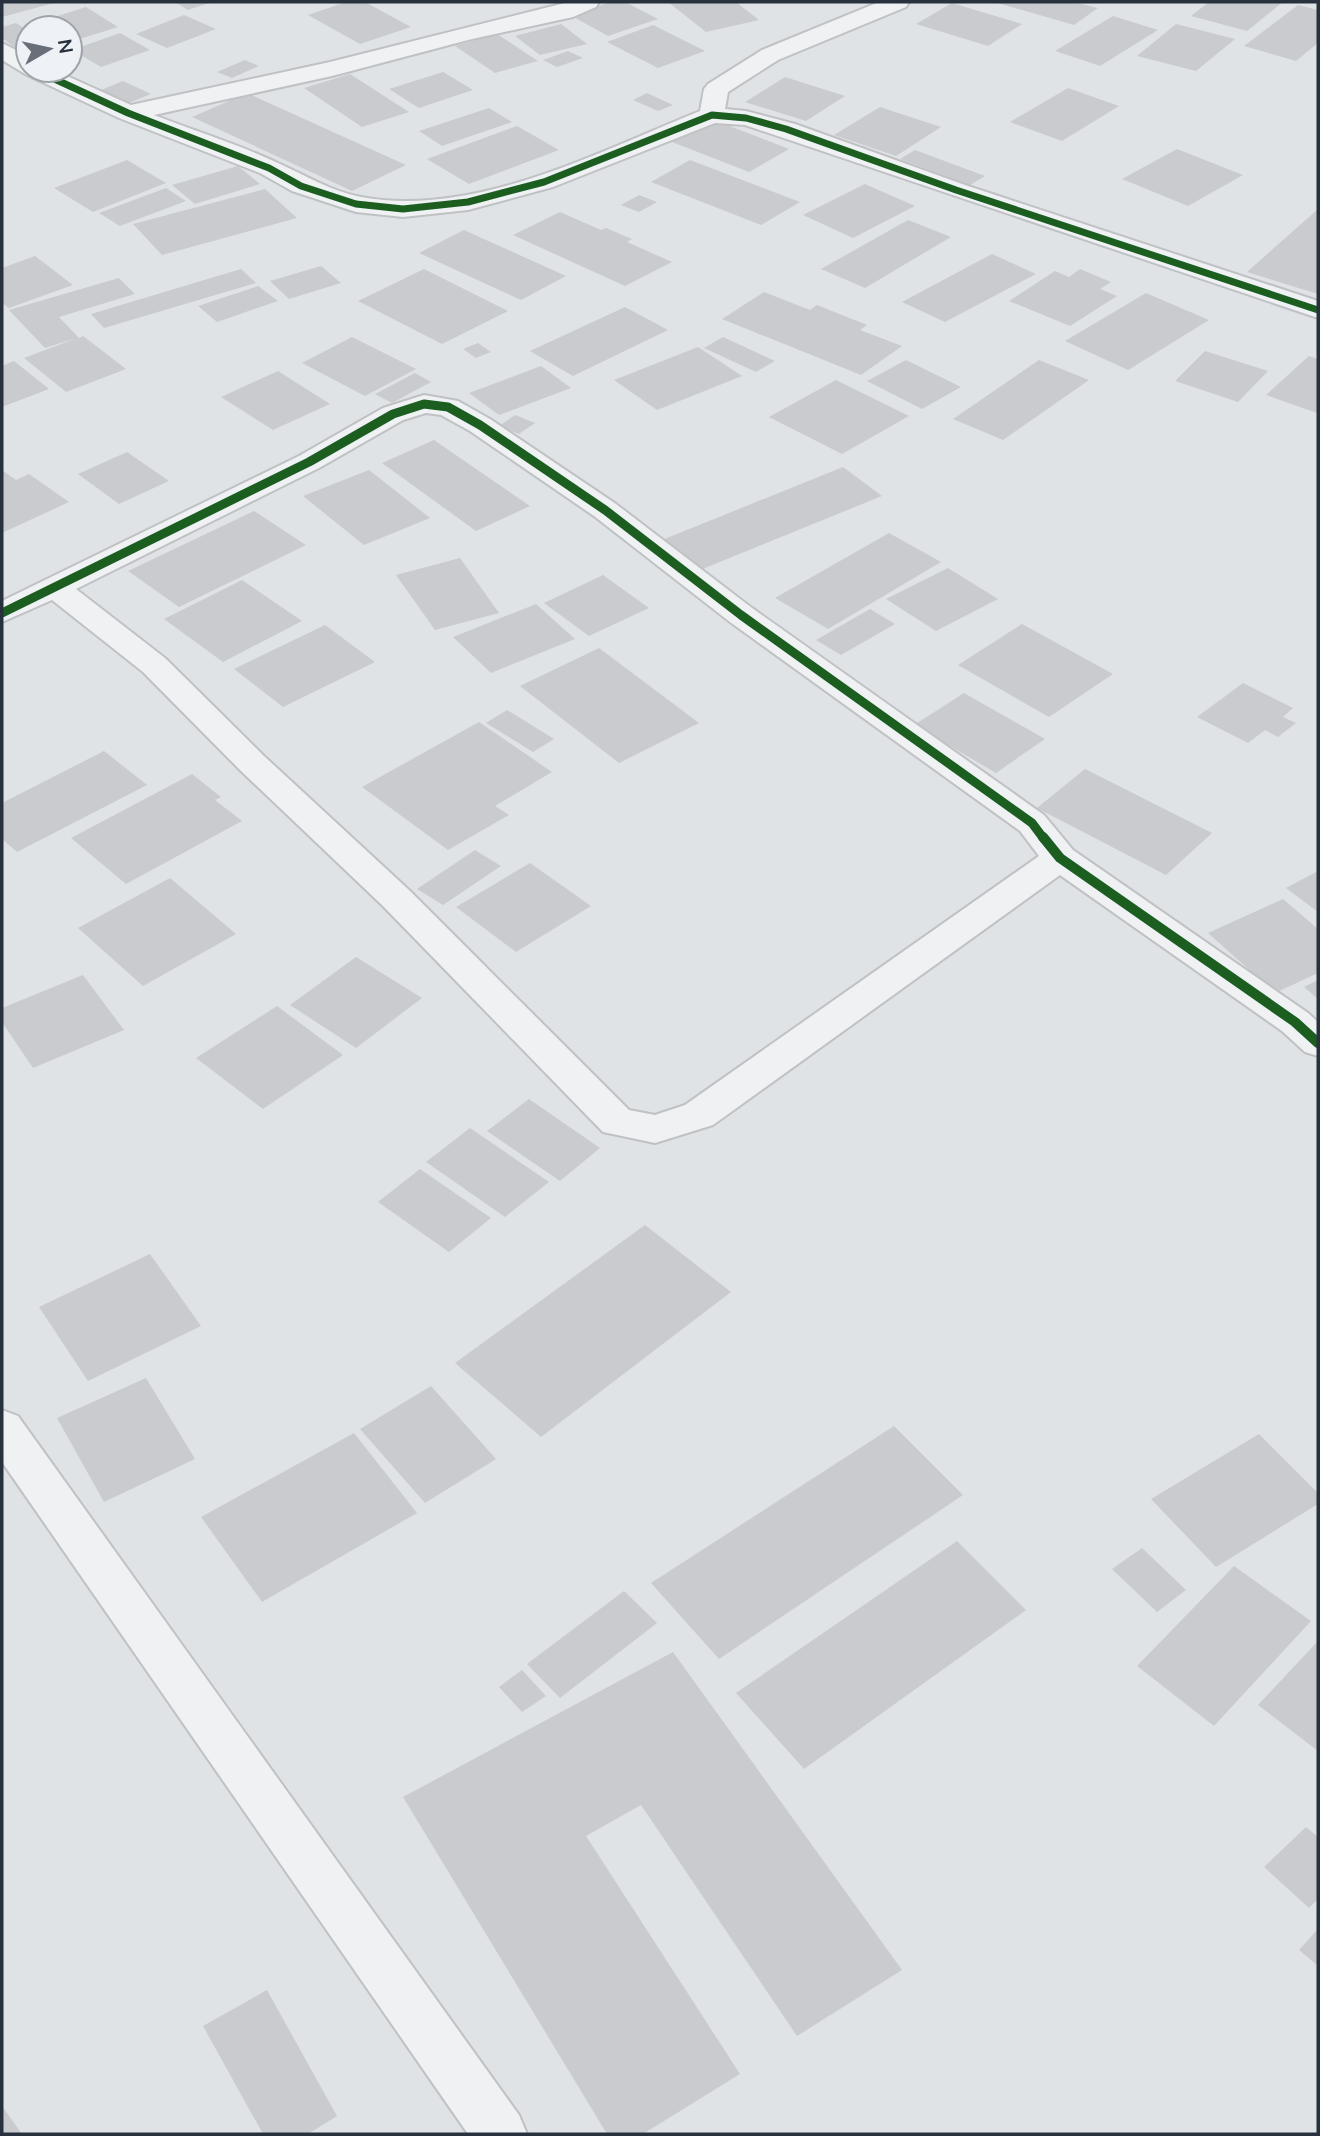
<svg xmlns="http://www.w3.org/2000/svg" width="1320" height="2136" font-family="Mulish,sans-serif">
<rect width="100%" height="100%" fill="#e0e3e6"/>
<!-- building -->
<g fill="#c9cbce">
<path d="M 2,2 L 54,2 L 54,3 L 2,17 Z"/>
<path d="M 175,2 L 212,2 L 188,10 Z"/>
<path d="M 346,2 L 365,2 L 411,27 L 360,44 L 308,15 Z"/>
<path d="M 611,2 L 625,2 L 658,19 L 608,36 L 570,15 Z"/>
<path d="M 668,2 L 736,2 L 759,20 L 706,32 Z"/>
<path d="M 994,2 L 1073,2 L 1098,8 L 1074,25 Z"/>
<path d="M 1209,2 L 1283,2 L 1247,31 L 1191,16 Z"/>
<path d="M 952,3 L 1022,24 L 988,46 L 916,24 Z"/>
<path d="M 1298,5 L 1318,10 L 1318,43 L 1296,61 L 1244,46 Z"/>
<path d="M 86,7 L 118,27 L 70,42 L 70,28 L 30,28 L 26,26 Z"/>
<path d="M 184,15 L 216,29 L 167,48 L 136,34 Z"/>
<path d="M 1113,16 L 1158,30 L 1100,66 L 1055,51 Z"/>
<path d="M 16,23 L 28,31 L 28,50 L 21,52 L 2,38 L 2,27 Z"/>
<path d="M 561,24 L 587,44 L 540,55 L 515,36 Z"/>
<path d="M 1176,24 L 1235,39 L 1196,71 L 1137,56 Z"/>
<path d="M 653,25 L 705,51 L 658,68 L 607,42 Z"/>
<path d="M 120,33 L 150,50 L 101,67 L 72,50 Z"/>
<path d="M 497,34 L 538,61 L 495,73 L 455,46 Z"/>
<path d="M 568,51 L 583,58 L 557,67 L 543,60 Z"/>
<path d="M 245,60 L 259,66 L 232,78 L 217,72 Z"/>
<path d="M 443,72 L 473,90 L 419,108 L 389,89 Z"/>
<path d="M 350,74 L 409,112 L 362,127 L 304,88 Z"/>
<path d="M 785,77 L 845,96 L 806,121 L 745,102 Z"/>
<path d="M 123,81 L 151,94 L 124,105 L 96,92 Z"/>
<path d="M 1068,88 L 1119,106 L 1062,141 L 1010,122 Z"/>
<path d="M 247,93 L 406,165 L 352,191 L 192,117 Z"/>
<path d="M 647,93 L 673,105 L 658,111 L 633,100 Z"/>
<path d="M 880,107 L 941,127 L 896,156 L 834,135 Z"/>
<path d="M 489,108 L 512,122 L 442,146 L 419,131 Z"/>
<path d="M 714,120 L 789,149 L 749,172 L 672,142 Z"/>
<path d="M 517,126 L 559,150 L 469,184 L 427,159 Z"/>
<path d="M 1177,149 L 1243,175 L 1188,206 L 1122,179 Z"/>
<path d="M 915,150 L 985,176 L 970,185 L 900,159 Z"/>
<path d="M 127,160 L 166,183 L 93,212 L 54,188 Z"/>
<path d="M 690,160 L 800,202 L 761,225 L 651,182 Z"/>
<path d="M 238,166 L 260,184 L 195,204 L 172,185 Z"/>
<path d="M 865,184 L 915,206 L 853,238 L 803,215 Z"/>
<path d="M 166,188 L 186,201 L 120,226 L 99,213 Z"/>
<path d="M 265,189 L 297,218 L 162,255 L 133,224 Z"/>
<path d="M 639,195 L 657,202 L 639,212 L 621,205 Z"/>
<path d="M 1318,209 L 1318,294 L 1247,272 Z"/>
<path d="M 560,212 L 601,230 L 606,228 L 632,239 L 627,242 L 672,262 L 625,286 L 513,235 Z"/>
<path d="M 908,220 L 951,237 L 865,288 L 821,269 Z"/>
<path d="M 464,230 L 566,276 L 521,300 L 419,253 Z"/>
<path d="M 992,254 L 1036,274 L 945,322 L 902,302 Z"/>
<path d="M 35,256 L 73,285 L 9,308 L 2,303 L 2,268 Z"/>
<path d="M 321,266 L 341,283 L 289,299 L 270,281 Z"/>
<path d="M 241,269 L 256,283 L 104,328 L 91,314 Z"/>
<path d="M 424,269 L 508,311 L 442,344 L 358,301 Z"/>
<path d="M 1080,269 L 1111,282 L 1100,289 L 1117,296 L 1070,326 L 1009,301 L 1055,271 L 1069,277 Z"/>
<path d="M 119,278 L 135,294 L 59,317 L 79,338 L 83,336 L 126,369 L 66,392 L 24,358 L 77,338 L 45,348 L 9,310 Z"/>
<path d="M 258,286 L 278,301 L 217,322 L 198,306 Z"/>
<path d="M 764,292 L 810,310 L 817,305 L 867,325 L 860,330 L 902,346 L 861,375 L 722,319 Z"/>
<path d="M 1146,293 L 1209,320 L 1128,370 L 1065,341 Z"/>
<path d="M 625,307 L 668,330 L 573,376 L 530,351 Z"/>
<path d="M 352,337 L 416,369 L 365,396 L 302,363 Z"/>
<path d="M 723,337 L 775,361 L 756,372 L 704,348 Z"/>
<path d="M 478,343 L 491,352 L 476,358 L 463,349 Z"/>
<path d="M 698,347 L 742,376 L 657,410 L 614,380 Z"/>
<path d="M 1205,351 L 1268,371 L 1238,402 L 1175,381 Z"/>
<path d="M 1309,356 L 1318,359 L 1317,413 L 1266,395 Z"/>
<path d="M 906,360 L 961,387 L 922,409 L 867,381 Z"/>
<path d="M 1039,360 L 1089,380 L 1003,440 L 953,419 Z"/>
<path d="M 14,361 L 49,389 L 2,407 L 2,366 Z"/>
<path d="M 541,366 L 571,388 L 499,415 L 469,393 Z"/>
<path d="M 278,371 L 330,404 L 273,430 L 221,397 Z"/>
<path d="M 415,373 L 431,382 L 392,403 L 375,394 Z"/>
<path d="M 836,380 L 909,416 L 842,454 L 769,417 Z"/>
<path d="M 515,415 L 535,423 L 519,434 L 499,426 Z"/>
<path d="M 434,440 L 530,506 L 476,531 L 382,463 Z"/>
<path d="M 127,452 L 169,481 L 119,504 L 78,474 Z"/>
<path d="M 843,467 L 882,496 L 700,570 L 662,540 Z"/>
<path d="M 2,470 L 16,480 L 29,474 L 69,502 L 2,533 Z"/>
<path d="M 369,470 L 430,518 L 364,545 L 303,496 Z"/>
<path d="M 254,511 L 306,545 L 179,607 L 128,571 Z"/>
<path d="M 889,533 L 941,562 L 828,629 L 775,598 Z"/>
<path d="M 460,558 L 499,613 L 435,630 L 396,575 Z"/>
<path d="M 948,568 L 998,599 L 936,631 L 886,599 Z"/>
<path d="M 603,575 L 649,608 L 589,636 L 544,603 Z"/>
<path d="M 242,580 L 302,621 L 223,662 L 164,619 Z"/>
<path d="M 536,604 L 575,639 L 491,673 L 453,637 Z"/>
<path d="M 870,609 L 895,624 L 841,655 L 816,640 Z"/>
<path d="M 1022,624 L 1113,674 L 1049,717 L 958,665 Z"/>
<path d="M 325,625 L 375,662 L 283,707 L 234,669 Z"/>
<path d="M 599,648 L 699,723 L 619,763 L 520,686 Z"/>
<path d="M 1243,683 L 1293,708 L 1283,717 L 1296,723 L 1278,737 L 1265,730 L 1248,743 L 1197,717 Z"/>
<path d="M 964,693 L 1045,739 L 996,773 L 914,725 Z"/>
<path d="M 507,710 L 554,739 L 533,752 L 486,723 Z"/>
<path d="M 479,722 L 552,772 L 495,806 L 509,815 L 448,850 L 362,787 Z"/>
<path d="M 104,751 L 147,785 L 17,852 L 2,839 L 2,803 Z"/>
<path d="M 1085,769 L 1212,833 L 1166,875 L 1037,808 Z"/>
<path d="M 192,774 L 221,797 L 215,800 L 242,821 L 126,884 L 71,838 Z"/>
<path d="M 475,850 L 501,866 L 443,905 L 417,889 Z"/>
<path d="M 530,863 L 591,906 L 516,952 L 456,907 Z"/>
<path d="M 1318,871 L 1318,912 L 1286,888 Z"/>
<path d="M 170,878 L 236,934 L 143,986 L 78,928 Z"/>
<path d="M 1283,899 L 1318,929 L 1318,973 L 1275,993 L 1208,933 Z"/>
<path d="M 356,957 L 422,998 L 356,1048 L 290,1005 Z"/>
<path d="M 83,975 L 124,1030 L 33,1068 L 2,1022 L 2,1008 Z"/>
<path d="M 1318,980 L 1318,999 L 1304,987 Z"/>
<path d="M 277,1006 L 343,1055 L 263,1109 L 196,1058 Z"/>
<path d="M 529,1099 L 600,1148 L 560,1181 L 487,1131 Z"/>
<path d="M 470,1128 L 549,1182 L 505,1217 L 426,1162 Z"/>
<path d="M 420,1169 L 491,1218 L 449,1252 L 378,1202 Z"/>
<path d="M 645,1225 L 731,1292 L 541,1437 L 455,1363 Z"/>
<path d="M 150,1254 L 201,1326 L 88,1381 L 39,1307 Z"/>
<path d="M 146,1378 L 195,1459 L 104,1502 L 57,1418 Z"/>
<path d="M 431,1386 L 496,1459 L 425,1503 L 360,1429 Z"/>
<path d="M 894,1426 L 963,1495 L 719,1659 L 651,1583 Z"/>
<path d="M 354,1433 L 417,1513 L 262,1602 L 201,1517 Z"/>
<path d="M 1259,1434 L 1318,1493 L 1318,1504 L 1216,1567 L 1151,1499 Z"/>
<path d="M 957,1541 L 1026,1610 L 804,1769 L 736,1693 Z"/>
<path d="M 1142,1548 L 1186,1590 L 1157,1612 L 1112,1569 Z"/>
<path d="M 1234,1566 L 1311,1621 L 1214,1726 L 1137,1666 Z"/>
<path d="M 624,1591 L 657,1623 L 560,1698 L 527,1664 Z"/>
<path d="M 1318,1641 L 1318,1751 L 1258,1705 Z"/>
<path d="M 673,1652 L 902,1970 L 797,2036 L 641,1805 L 586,1836 L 740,2074 L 643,2134 L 607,2134 L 403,1797 Z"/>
<path d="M 522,1670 L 546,1696 L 522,1712 L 499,1687 Z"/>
<path d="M 1306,1827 L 1318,1837 L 1318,1899 L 1309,1908 L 1264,1867 Z"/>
<path d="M 1318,1929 L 1318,1966 L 1299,1950 Z"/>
<path d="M 267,1990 L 337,2116 L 308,2134 L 263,2134 L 203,2026 Z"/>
<path d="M 2,2106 L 22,2134 L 2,2134 Z"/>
</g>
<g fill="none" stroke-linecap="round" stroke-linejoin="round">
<!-- street casing -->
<g stroke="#bfc1c4" stroke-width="4">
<g id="street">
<path d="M 569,2 L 599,2 L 596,7 L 573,17 L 472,39 L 332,76 L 154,115 C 195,131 238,144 278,163 C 305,175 330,191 361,197 C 474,218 598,152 700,111 L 704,89 L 708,84 L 762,50 L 879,2 L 909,2 L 906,7 L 778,60 L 728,92 L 725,109 L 746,111 L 795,124 L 965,185 L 1318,301 L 1318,318 L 745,125 L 715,123 L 553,187 L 468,210 L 403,217 L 356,212 L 292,191 L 260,173 L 119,118 L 27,75 L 2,60 L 2,43 L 28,56 L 28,70 L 54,70 L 131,105 L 330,62 Z"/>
<path d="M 424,395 L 458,401 L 490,419 L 616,504 L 752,608 L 1044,815 L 1073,850 L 1308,1013 L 1318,1022 L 1318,1056 L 1305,1052 L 1282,1031 L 1060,875 L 713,1125 L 655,1143 L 603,1132 L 383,906 L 240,770 L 143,672 L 52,600 L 2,622 L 2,601 L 299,456 L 383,408 ZM 426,413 L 441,415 L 470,431 L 594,516 L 730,622 L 1020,831 L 1039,856 L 685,1105 L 655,1115 L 629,1110 L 409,890 L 264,756 L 165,658 L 76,589 L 319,468 L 403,420 Z"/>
<path d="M 2,1410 L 18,1416 L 519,2115 L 527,2134 L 468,2134 L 2,1462 Z"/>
</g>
</g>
<!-- street -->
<use href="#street" fill="#f0f1f2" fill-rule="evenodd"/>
<!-- cycleway-far2 casing -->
<g stroke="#eef1f5" stroke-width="10">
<path id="cycleway-far2" d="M 35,70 L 128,113 L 269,168 L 301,186 L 356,204 L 403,209 L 468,202 L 544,182 L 712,115 L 746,118 L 786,129 L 956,190 L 1318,310"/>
</g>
<!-- cycleway-far1 casing -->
<g stroke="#eef1f5" stroke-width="12">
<path id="cycleway-far1" d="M 2,613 L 309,462 L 393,414 L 424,404 L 448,407 L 480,425 L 605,510 L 741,615 L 1032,823 L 1044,839"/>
</g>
<!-- cycleway casing -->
<g stroke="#eef1f5" stroke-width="15">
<path id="cycleway" d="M 1043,837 L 1060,858 L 1295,1022 L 1318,1043"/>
</g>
<!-- cycleway-far2 -->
<use href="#cycleway-far2" stroke="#1b5e20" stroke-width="7"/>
<!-- cycleway-far1 -->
<use href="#cycleway-far1" stroke="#1b5e20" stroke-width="9"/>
<!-- cycleway -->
<use href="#cycleway" stroke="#1b5e20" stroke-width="10"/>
</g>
<!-- border -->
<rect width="1320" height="2136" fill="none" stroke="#28313e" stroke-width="7"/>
<!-- north arrow -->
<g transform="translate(49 49) rotate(81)"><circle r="33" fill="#eef1f5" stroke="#9fa4ac" stroke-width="2"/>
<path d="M0-5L12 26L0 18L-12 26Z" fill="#686f79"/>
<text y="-10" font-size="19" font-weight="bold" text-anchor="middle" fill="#28313e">N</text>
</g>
</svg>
